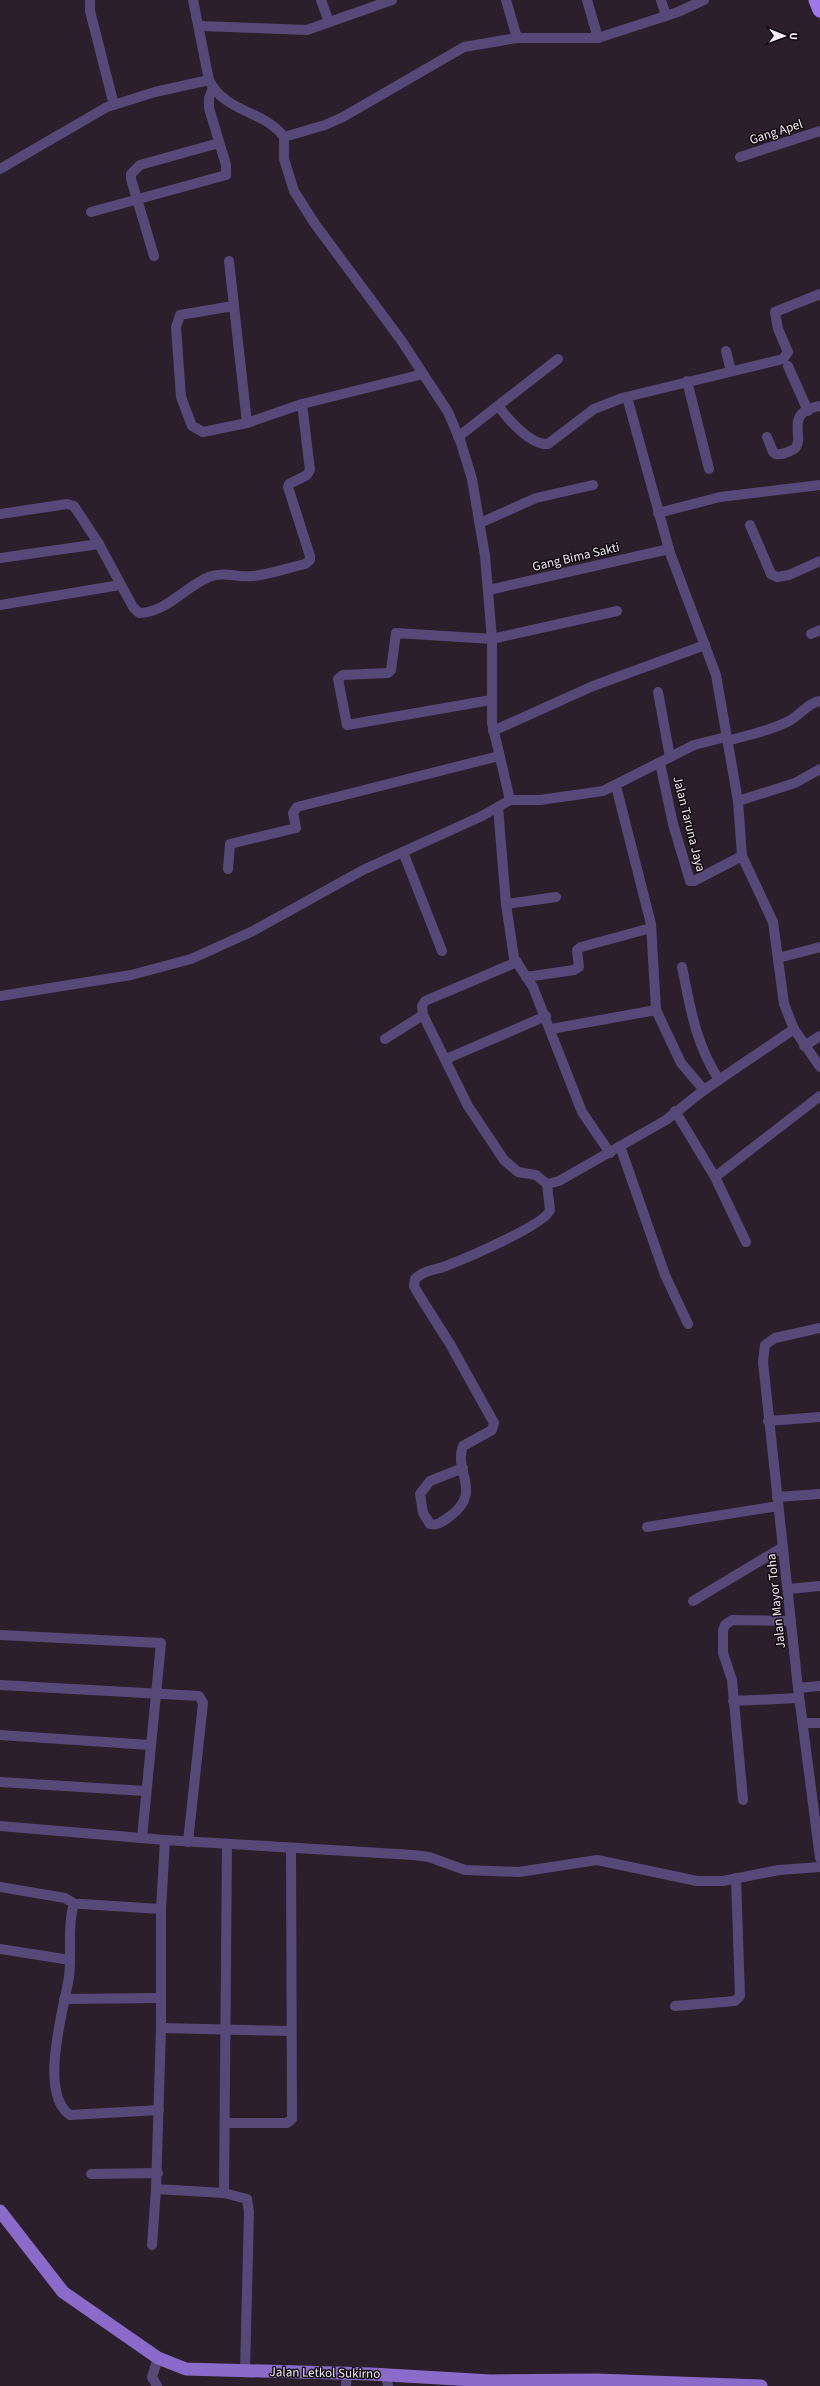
<svg xmlns="http://www.w3.org/2000/svg" width="820" height="2386" font-family="'Source Sans 3',sans-serif">
<rect width="100%" height="100%" fill="#2b1f2b"/>
<g fill="none" stroke-linecap="round" stroke-linejoin="round">
<!-- minor -->
<g stroke="#574977" stroke-width="10">
<path d="M 90,0 L 90,11 L 114,105"/>
<path d="M 193,0 L 209,80 C 226,114 263,109 284,137 L 284,159 L 294,191 L 315,224 L 401,340 L 448,412 L 460,440 L 472,479 L 485,556 L 492,639 L 492,723 L 510,800"/>
<path d="M 321,0 L 329,22"/>
<path d="M 506,0 L 517,38"/>
<path d="M 587,0 L 598,38"/>
<path d="M 661,0 L 666,16"/>
<path d="M 200,26 L 307,30 L 392,0"/>
<path d="M 284,137 L 325,125 L 343,117 L 464,47 L 517,38 L 598,38 L 678,12 L 704,0"/>
<path d="M 740,157 L 820,131"/>
<path d="M 0,169 L 107,107 L 155,92 L 209,80"/>
<path d="M 91,212 L 226,175 L 226,165 L 209,108 L 209,98 L 213,88"/>
<path d="M 154,256 L 131,179 L 131,174 L 140,165 L 219,143"/>
<path d="M 229,261 L 247,423 L 302,404"/>
<path d="M 233,306 L 180,315 L 176,327 L 181,397 L 192,426 L 203,432 L 247,423"/>
<path d="M 726,351 L 731,371"/>
<path d="M 788,366 L 808,411"/>
<path d="M 687,381 L 709,469"/>
<path d="M 627,397 L 670,553 L 716,675 L 738,801 L 742,856 L 773,922 L 784,1004 L 794,1029 L 820,1067"/>
<path d="M 499,407 C 508,419 531,446 548,444 L 594,409 L 622,398 L 783,359 L 788,352 L 778,329 L 775,312 L 820,294"/>
<path d="M 458,437 L 558,359"/>
<path d="M 767,437 L 773,452 L 776,454 C 781,455 784,453 788,452 C 791,450 795,450 796,447 C 804,437 784,412 820,406"/>
<path d="M 658,513 L 720,497 L 820,485"/>
<path d="M 0,514 L 67,504 L 74,506 L 99,544 L 133,607 L 139,613 C 166,613 186,586 209,577 C 224,571 239,578 254,576 C 271,574 288,568 305,564 L 310,560 L 310,556 L 288,487 L 289,484 L 307,475 L 310,470 L 302,404 L 423,374"/>
<path d="M 480,523 L 536,498 L 593,485"/>
<path d="M 750,525 L 771,574 L 777,577 L 789,575 L 820,561"/>
<path d="M 0,558 L 99,544"/>
<path d="M 489,590 L 669,549"/>
<path d="M 0,605 L 120,585"/>
<path d="M 811,634 L 820,630"/>
<path d="M 658,692 L 670,757"/>
<path d="M 491,700 L 347,725 L 338,679 L 343,675 L 388,673 L 391,670 L 396,633 L 492,639 L 617,611"/>
<path d="M 493,731 L 593,686 L 705,645"/>
<path d="M 727,741 C 748,735 770,731 789,721 C 800,715 808,703 820,701"/>
<path d="M 660,763 L 673,824 L 690,881 L 694,881 L 742,856"/>
<path d="M 616,786 L 651,924 L 656,1010 L 681,1063 L 704,1090"/>
<path d="M 738,801 L 795,783 L 820,769"/>
<path d="M 498,807 L 506,904 L 514,958 L 533,987 L 582,1112 L 610,1153"/>
<path d="M 403,852 L 442,951"/>
<path d="M 228,869 L 230,844 L 296,828 L 293,813 L 297,807 L 499,756"/>
<path d="M 506,904 L 556,897"/>
<path d="M 778,958 L 820,947"/>
<path d="M 517,962 L 425,1001 L 422,1006 L 423,1015 L 468,1106 L 504,1160 L 518,1172 L 536,1175 L 547,1184 L 559,1181 L 666,1120 L 704,1090 L 794,1029"/>
<path d="M 682,967 C 691,1010 695,1042 719,1080"/>
<path d="M 526,977 L 574,970 L 579,967 L 577,950 L 581,947 L 651,928"/>
<path d="M 0,996 L 131,975 L 191,959 L 253,931 L 363,870 L 482,816 L 510,800 L 540,800 L 603,791 L 694,745 L 726,737"/>
<path d="M 551,1029 L 656,1010"/>
<path d="M 385,1039 L 423,1015"/>
<path d="M 804,1046 L 820,1036"/>
<path d="M 446,1059 L 546,1016"/>
<path d="M 675,1111 L 715,1177 L 820,1096"/>
<path d="M 620,1146 L 665,1275 L 688,1324"/>
<path d="M 715,1177 L 746,1242"/>
<path d="M 820,1328 L 775,1338 L 765,1345 L 763,1362 L 798,1688 L 820,1858"/>
<path d="M 768,1421 L 820,1417"/>
<path d="M 463,1468 L 430,1481 L 420,1494 L 423,1513 L 430,1524 C 438,1526 443,1521 449,1517 C 484,1492 453,1472 463,1446 L 492,1430 L 494,1423 L 450,1344 L 419,1295 L 414,1286 L 415,1279 C 424,1270 435,1270 446,1266 C 464,1259 545,1225 550,1210 L 547,1184"/>
<path d="M 777,1497 L 820,1494"/>
<path d="M 647,1527 L 778,1506"/>
<path d="M 788,1589 L 820,1586"/>
<path d="M 693,1601 L 783,1547"/>
<path d="M 0,1635 L 161,1643 L 142,1838"/>
<path d="M 0,1685 L 199,1696 L 203,1703 L 188,1842"/>
<path d="M 798,1688 L 820,1686"/>
<path d="M 733,1701 L 799,1698"/>
<path d="M 803,1723 L 820,1723"/>
<path d="M 0,1735 L 150,1745"/>
<path d="M 0,1782 L 145,1791"/>
<path d="M 743,1800 L 732,1680 L 723,1653 L 723,1630 L 725,1625 L 732,1620 L 791,1621"/>
<path d="M 0,1826 L 165,1840 L 413,1855 L 429,1857 L 465,1870 L 519,1872 L 597,1860 L 697,1881 L 723,1881 L 779,1870 L 820,1867"/>
<path d="M 165,1840 L 161,1909 L 161,2028 L 156,2189 L 224,2193 L 247,2199 L 249,2212 L 245,2371"/>
<path d="M 0,1887 L 65,1898 L 75,1904"/>
<path d="M 0,1949 L 70,1960"/>
<path d="M 64,1999 L 161,1998"/>
<path d="M 675,2006 L 735,2001 L 740,1996 L 736,1878"/>
<path d="M 161,2028 L 291,2031"/>
<path d="M 159,2110 L 70,2115 C 38,2093 64,2009 69,1977 C 72,1954 67,1930 73,1907 L 75,1904 L 81,1904 L 161,1909"/>
<path d="M 225,2123 L 287,2123 L 292,2119 L 291,1848"/>
<path d="M 91,2174 L 158,2173"/>
<path d="M 224,2193 L 227,1844"/>
<path d="M 152,2245 L 156,2189"/>
<path d="M 386,2375 L 388,2386"/>
<path d="M 157,2386 L 152,2377 L 158,2358"/>
<path d="M 346,2386 L 347,2373"/>
</g>
<!-- major -->
<path stroke="#8a6bca" stroke-width="13" d="M 0,2211 L 63,2292 L 158,2358 L 186,2369 L 371,2374 L 491,2381 L 596,2380 L 761,2386"/>
<!-- highway -->
<path stroke="#9f78ec" stroke-width="15" d="M 816,0 L 820,10"/>
</g>
<g text-anchor="middle" dominant-baseline="central" stroke-width="3" stroke-linejoin="round" paint-order="stroke">
<!-- street labels -->
<g font-size="13" fill="#f5ecf5" stroke="#100b10">
<text transform="translate(776 132) rotate(-18)">Gang Apel</text>
<text transform="translate(576 557) rotate(-13)">Gang Bima Sakti</text>
<text transform="translate(689 824) rotate(76)">Jalan Taruna Jaya</text>
<text transform="translate(776 1601) rotate(-96)">Jalan Mayor Toha</text>
<text transform="translate(325 2373) rotate(1)">Jalan Letkol Sukirno</text>
</g>
</g>
<!-- north arrow -->
<g transform="translate(784 36) rotate(91)" stroke="#100b10" stroke-width="3" paint-order="stroke">
<path d="M0-3L7 15L0 10L-7 15Z" fill="#f5ecf5"/>
<text y="-6" font-size="11" font-weight="bold" text-anchor="middle" fill="#f5ecf5">U</text>
</g>
</svg>
